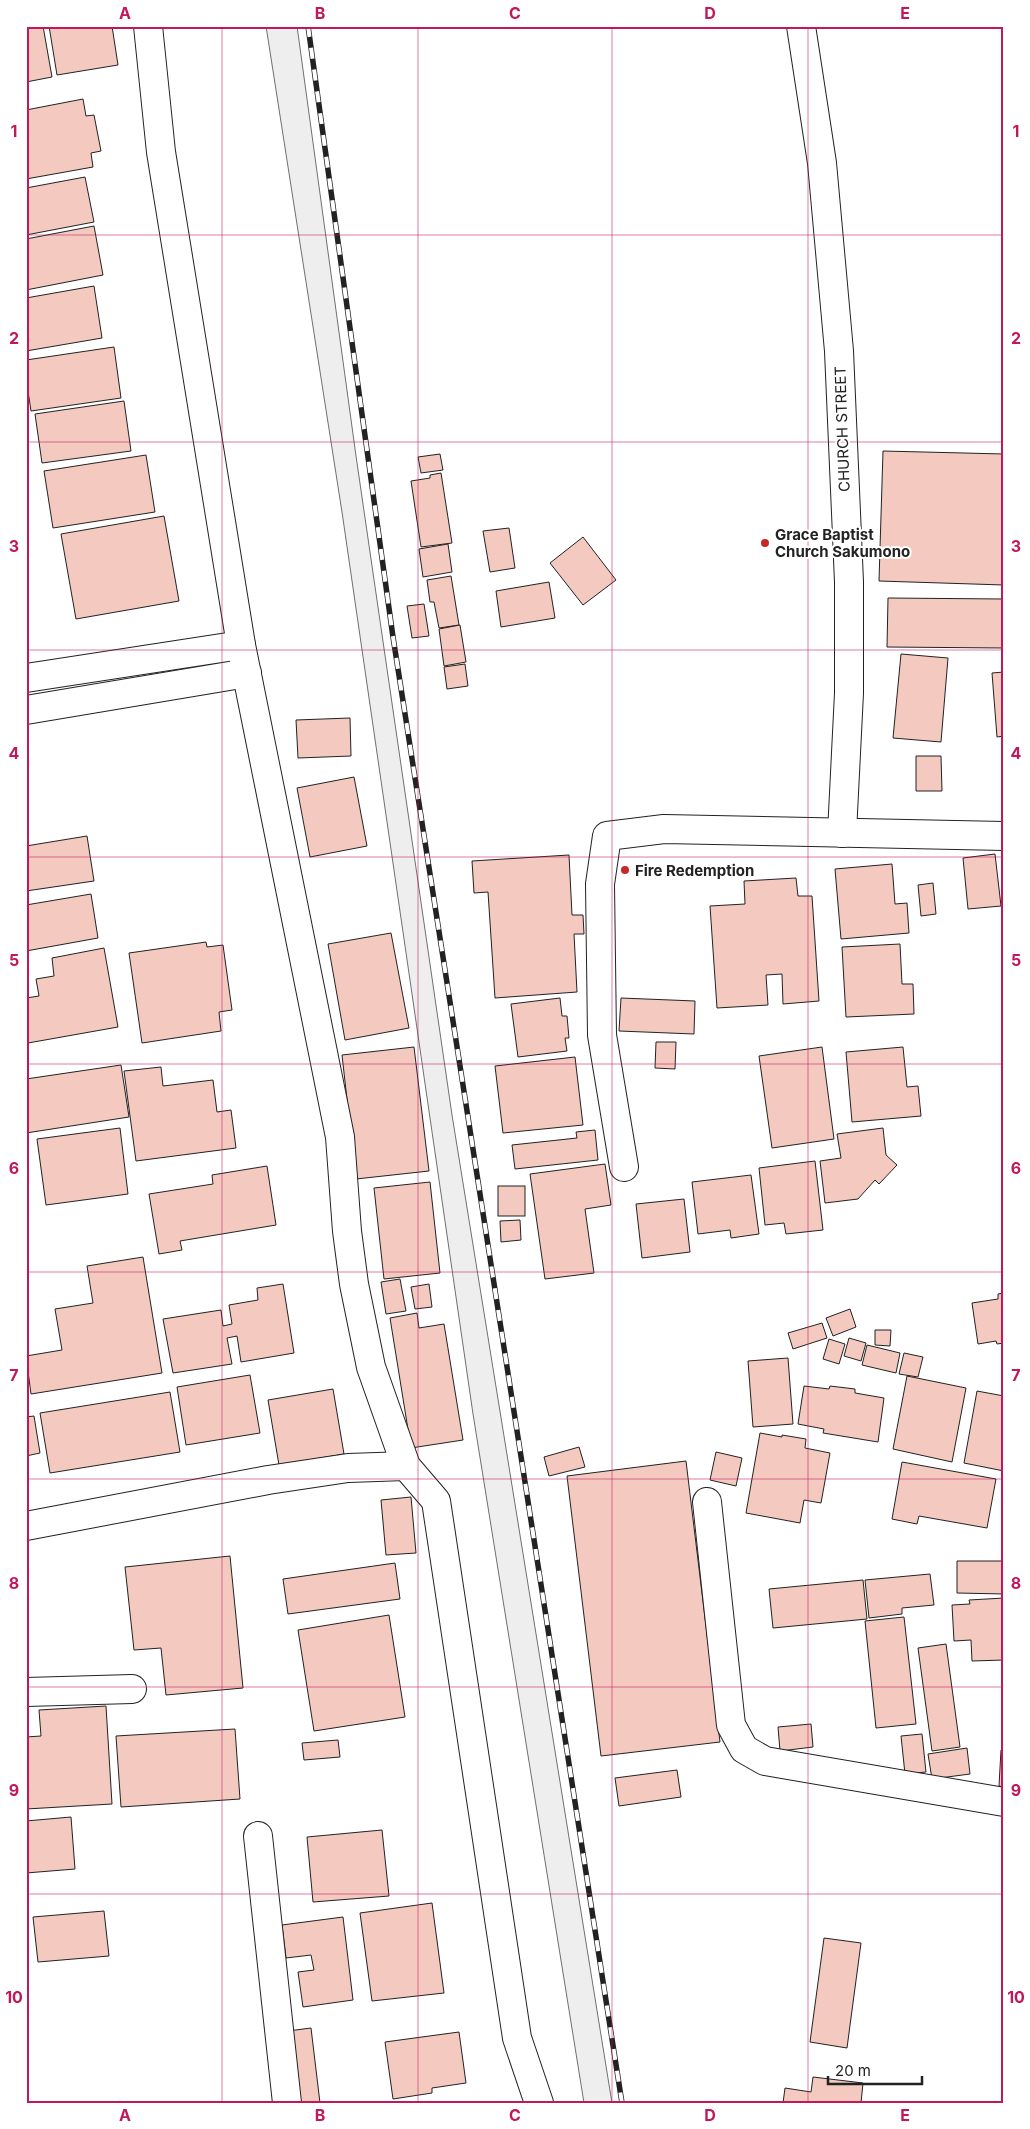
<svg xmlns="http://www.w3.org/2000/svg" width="1030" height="2129" font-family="Inter,sans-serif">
<rect width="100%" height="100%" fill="#fff"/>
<!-- green -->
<path fill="#eee" stroke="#6f6f6f" d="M 266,26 L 297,26 L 356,456 L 452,1115 L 612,2103 L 584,2103 L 473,1414 L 342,512 Z"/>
<!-- building -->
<g fill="#f3c9c0" stroke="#222">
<path d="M 26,26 L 43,26 L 52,77 L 26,82 Z"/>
<path d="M 49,26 L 112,26 L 118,65 L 57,75 Z"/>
<path d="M 83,99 L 86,116 L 94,115 L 101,151 L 91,153 L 93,167 L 26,179 L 26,110 Z"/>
<path d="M 85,177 L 94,222 L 26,235 L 26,188 Z"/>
<path d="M 94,226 L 103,275 L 26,290 L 26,239 Z"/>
<path d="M 94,286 L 102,338 L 26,351 L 26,298 Z"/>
<path d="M 114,347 L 121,398 L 31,411 L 26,378 L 26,360 Z"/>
<path d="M 124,401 L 131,451 L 42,463 L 35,414 Z"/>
<path d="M 883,451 L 1004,454 L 1004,585 L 879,581 Z"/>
<path d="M 440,454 L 443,470 L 421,473 L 418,457 Z"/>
<path d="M 146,455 L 155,512 L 53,528 L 44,471 Z"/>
<path d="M 441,473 L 452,543 L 421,547 L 411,481 L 430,478 L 430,475 Z"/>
<path d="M 164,516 L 179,601 L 76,619 L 61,534 Z"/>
<path d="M 509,528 L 515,568 L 490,572 L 483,531 Z"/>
<path d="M 583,537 L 616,580 L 583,605 L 550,563 Z"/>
<path d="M 448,544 L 452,572 L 423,577 L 419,549 Z"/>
<path d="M 451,576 L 459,625 L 439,628 L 434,602 L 430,602 L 427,580 Z"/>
<path d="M 549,582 L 555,618 L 501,627 L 496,591 Z"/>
<path d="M 888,598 L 1004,599 L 1004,648 L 887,647 Z"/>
<path d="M 424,604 L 429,636 L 412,638 L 407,606 Z"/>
<path d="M 460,625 L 466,662 L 444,666 L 439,629 Z"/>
<path d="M 901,654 L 948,658 L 941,742 L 893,738 Z"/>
<path d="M 465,664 L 468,686 L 447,689 L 444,667 Z"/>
<path d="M 1004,672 L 1004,736 L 997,737 L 992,673 Z"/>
<path d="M 350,718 L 351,756 L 298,758 L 296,720 Z"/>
<path d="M 916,756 L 941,756 L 942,791 L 916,791 Z"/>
<path d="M 354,777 L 367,846 L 310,857 L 297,788 Z"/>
<path d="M 87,836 L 94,881 L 26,891 L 26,846 Z"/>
<path d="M 995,854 L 1001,906 L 968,909 L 963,858 Z"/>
<path d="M 569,855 L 572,915 L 583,915 L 584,934 L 574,934 L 577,992 L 495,998 L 488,892 L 474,893 L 472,861 Z"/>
<path d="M 892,864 L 895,904 L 907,903 L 909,933 L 841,939 L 835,869 Z"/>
<path d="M 796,878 L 798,896 L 812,896 L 819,1001 L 783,1004 L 782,974 L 766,975 L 768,1005 L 717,1008 L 710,906 L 745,904 L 744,881 Z"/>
<path d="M 933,883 L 936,914 L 921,916 L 918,885 Z"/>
<path d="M 91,894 L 98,938 L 26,951 L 26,905 Z"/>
<path d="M 391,933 L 409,1028 L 345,1040 L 328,944 Z"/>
<path d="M 206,942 L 207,947 L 223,945 L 232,1010 L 219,1012 L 221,1031 L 142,1043 L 129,953 Z"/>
<path d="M 900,944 L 902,984 L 913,984 L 914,1014 L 846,1017 L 842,947 Z"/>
<path d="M 104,948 L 118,1027 L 28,1043 L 26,998 L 39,996 L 36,979 L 54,976 L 52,958 Z"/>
<path d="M 560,998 L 562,1016 L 567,1016 L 569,1038 L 565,1038 L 567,1051 L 518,1057 L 511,1004 Z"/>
<path d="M 621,998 L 695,1001 L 694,1034 L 619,1031 Z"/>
<path d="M 656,1042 L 676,1042 L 675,1069 L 655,1068 Z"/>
<path d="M 414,1047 L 429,1171 L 356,1179 L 342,1055 Z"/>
<path d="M 822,1047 L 834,1139 L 772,1148 L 759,1056 Z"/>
<path d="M 903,1047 L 907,1087 L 918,1086 L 921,1116 L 852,1122 L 846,1052 Z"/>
<path d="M 575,1057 L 583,1125 L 503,1133 L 495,1066 Z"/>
<path d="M 121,1065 L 129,1117 L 26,1133 L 26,1101 L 28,1100 L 26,1079 Z"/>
<path d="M 161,1067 L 163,1086 L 213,1080 L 217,1112 L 231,1110 L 236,1148 L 136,1161 L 124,1071 Z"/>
<path d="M 120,1128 L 128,1194 L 46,1205 L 37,1139 Z"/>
<path d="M 883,1128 L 886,1155 L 897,1165 L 879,1184 L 875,1180 L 858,1199 L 825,1203 L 820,1161 L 841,1158 L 837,1134 Z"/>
<path d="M 595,1130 L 598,1160 L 515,1169 L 512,1145 L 577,1138 L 576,1132 Z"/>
<path d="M 815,1161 L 823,1230 L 786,1234 L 784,1223 L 765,1225 L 759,1168 Z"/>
<path d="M 605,1164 L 611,1205 L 585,1209 L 594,1273 L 545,1279 L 530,1174 Z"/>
<path d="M 267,1166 L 276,1225 L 180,1241 L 182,1250 L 159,1254 L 149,1194 L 213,1184 L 212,1175 Z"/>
<path d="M 751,1175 L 759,1234 L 731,1238 L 730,1230 L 698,1234 L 692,1182 Z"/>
<path d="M 430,1182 L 440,1273 L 384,1279 L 374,1188 Z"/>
<rect x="498" y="1186" width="27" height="30"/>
<path d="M 684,1199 L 690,1252 L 642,1258 L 636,1204 Z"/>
<path d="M 520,1220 L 521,1240 L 501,1242 L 500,1221 Z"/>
<path d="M 143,1257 L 162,1373 L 31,1394 L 26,1356 L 62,1350 L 55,1309 L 93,1303 L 87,1266 Z"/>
<path d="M 400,1279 L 406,1311 L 386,1314 L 381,1282 Z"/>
<path d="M 283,1284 L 294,1353 L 241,1362 L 237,1336 L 227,1338 L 232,1364 L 173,1373 L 163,1319 L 221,1310 L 223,1326 L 232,1324 L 229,1305 L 258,1300 L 257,1288 Z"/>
<path d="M 429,1284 L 432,1307 L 415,1309 L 411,1287 Z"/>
<path d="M 1004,1293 L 1004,1343 L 997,1344 L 996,1341 L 978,1344 L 972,1303 L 998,1299 L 998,1294 Z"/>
<path d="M 850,1309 L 856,1327 L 833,1336 L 826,1318 Z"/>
<path d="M 417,1313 L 419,1328 L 444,1324 L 463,1440 L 411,1448 L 390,1318 Z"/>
<path d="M 822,1323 L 827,1338 L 793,1349 L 788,1333 Z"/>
<path d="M 875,1330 L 891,1330 L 890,1346 L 875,1345 Z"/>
<path d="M 849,1338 L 866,1343 L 861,1361 L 844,1356 Z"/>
<path d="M 829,1339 L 845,1344 L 839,1364 L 823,1359 Z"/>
<path d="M 867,1345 L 900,1353 L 896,1373 L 862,1365 Z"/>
<path d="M 904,1353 L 923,1357 L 918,1377 L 899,1374 Z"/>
<path d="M 788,1358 L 793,1424 L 753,1427 L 748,1361 Z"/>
<path d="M 250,1375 L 260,1433 L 186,1445 L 177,1387 Z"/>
<path d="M 907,1376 L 966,1388 L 952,1462 L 893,1449 Z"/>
<path d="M 804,1386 L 829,1389 L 830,1386 L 855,1389 L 855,1393 L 884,1398 L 878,1442 L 823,1433 L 824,1429 L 798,1424 Z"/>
<path d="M 333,1389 L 344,1454 L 279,1465 L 268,1400 Z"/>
<path d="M 977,1391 L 1004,1396 L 1004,1471 L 964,1463 Z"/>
<path d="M 170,1392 L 180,1452 L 50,1473 L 40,1413 Z"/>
<path d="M 34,1416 L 40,1453 L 26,1456 L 26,1417 Z"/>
<path d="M 760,1433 L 782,1437 L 782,1435 L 806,1439 L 805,1448 L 830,1453 L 821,1503 L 804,1500 L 800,1523 L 746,1513 Z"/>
<path d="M 579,1447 L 585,1467 L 549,1476 L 544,1457 Z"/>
<path d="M 716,1452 L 742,1458 L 736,1486 L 710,1480 Z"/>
<path d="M 686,1461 L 720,1742 L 601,1756 L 567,1476 Z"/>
<path d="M 902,1462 L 996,1479 L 987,1528 L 919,1516 L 917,1524 L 892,1519 Z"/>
<path d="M 411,1497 L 416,1553 L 386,1555 L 381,1500 Z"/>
<path d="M 230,1556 L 243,1688 L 166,1695 L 161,1648 L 134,1650 L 125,1567 Z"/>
<path d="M 957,1561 L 1004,1561 L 1004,1594 L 957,1593 Z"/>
<path d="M 395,1563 L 400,1599 L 288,1614 L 283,1579 Z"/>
<path d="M 930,1574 L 934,1605 L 902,1608 L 902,1614 L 869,1618 L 865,1580 Z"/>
<path d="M 863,1580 L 867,1619 L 773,1628 L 769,1589 Z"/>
<path d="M 1004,1598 L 1004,1660 L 972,1661 L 971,1640 L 954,1641 L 952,1605 L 970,1604 L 969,1600 Z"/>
<path d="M 389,1615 L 405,1717 L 314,1731 L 298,1630 Z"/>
<path d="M 904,1617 L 916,1724 L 876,1728 L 865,1621 Z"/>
<path d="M 946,1644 L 960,1747 L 932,1751 L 918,1648 Z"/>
<path d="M 106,1706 L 112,1804 L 26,1809 L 26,1737 L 41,1736 L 39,1710 Z"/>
<path d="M 811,1724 L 813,1747 L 780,1751 L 778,1727 Z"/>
<path d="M 235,1729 L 240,1799 L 121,1807 L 116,1736 Z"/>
<path d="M 922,1734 L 926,1772 L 905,1774 L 901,1736 Z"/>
<path d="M 338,1740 L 340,1757 L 304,1760 L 302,1743 Z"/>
<path d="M 967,1748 L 970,1774 L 932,1779 L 928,1754 Z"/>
<path d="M 1001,1750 L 1004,1750 L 1004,1787 L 999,1786 Z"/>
<path d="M 677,1770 L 681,1797 L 619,1806 L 615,1778 Z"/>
<path d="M 71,1817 L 75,1869 L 26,1873 L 26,1821 Z"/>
<path d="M 382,1830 L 389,1896 L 313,1902 L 307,1837 Z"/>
<path d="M 432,1903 L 444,1993 L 372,2001 L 360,1913 Z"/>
<path d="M 104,1911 L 109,1956 L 38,1962 L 33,1917 Z"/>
<path d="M 343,1917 L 353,2000 L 303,2007 L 298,1972 L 314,1970 L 311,1955 L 286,1958 L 282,1925 Z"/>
<path d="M 824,1938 L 861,1943 L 847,2048 L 810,2042 Z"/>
<path d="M 311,2028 L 320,2103 L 296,2103 L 288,2031 Z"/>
<path d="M 459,2032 L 466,2083 L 432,2088 L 432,2093 L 393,2099 L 385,2042 Z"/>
<path d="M 813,2077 L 863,2083 L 861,2103 L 783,2103 L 785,2088 L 811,2092 Z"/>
</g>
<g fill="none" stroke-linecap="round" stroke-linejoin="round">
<!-- minor casing -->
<g stroke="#222" stroke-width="30">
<g id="minor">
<path d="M 148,26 L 161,152 L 241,645 L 340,1137 L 347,1231 L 354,1284 L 371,1367 L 406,1466 L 436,1501 L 517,2038 L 539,2103"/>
<path d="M 801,26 L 822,163 L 839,351 L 849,582 L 849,693 L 842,833"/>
<path d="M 26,678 L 241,645"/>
<path d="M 26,710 L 247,673"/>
<path d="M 624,1167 L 602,1035 L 600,884 L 607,836 L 664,829 L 1004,836"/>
<path d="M 707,1502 L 731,1725 L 744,1749 L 765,1761 L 1004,1802"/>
<path d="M 26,1526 L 268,1480 L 348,1468 L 406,1466"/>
<path d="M 26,1692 L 132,1689"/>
<path d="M 258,1836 L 287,2103"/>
</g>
</g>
<!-- minor -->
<use href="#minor" stroke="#fff" stroke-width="28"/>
<!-- rail casing -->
<g stroke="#222" stroke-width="5.5">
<path id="rail" d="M 308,26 L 393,637 L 622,2103"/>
</g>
<!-- rail -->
<use href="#rail" stroke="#fff" stroke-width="4" stroke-dasharray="11" stroke-linecap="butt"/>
</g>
<!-- grid -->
<path fill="none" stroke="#c2185b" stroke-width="1" stroke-opacity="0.55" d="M 222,26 L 222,2103M 418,26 L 418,2103M 612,26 L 612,2103M 808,26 L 808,2103M 26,235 L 1004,235M 26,442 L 1004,442M 26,650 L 1004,650M 26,857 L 1004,857M 26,1064 L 1004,1064M 26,1272 L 1004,1272M 26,1479 L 1004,1479M 26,1687 L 1004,1687M 26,1894 L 1004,1894"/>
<!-- markers -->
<g fill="#c62828" stroke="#fff" stroke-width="2">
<circle cx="765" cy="543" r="5"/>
<circle cx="625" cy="870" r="5"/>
</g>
<g text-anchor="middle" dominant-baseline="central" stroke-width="4" stroke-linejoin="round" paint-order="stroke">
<!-- street labels -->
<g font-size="15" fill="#222" stroke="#fff">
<text transform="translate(842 429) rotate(-92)">CHURCH STREET</text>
</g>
<!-- poi labels -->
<g font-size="15" font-weight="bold" fill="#222" stroke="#fff" text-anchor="start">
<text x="775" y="534">Grace Baptist<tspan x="775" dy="17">Church Sakumono</tspan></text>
<text x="635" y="870">Fire Redemption</text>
</g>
</g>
<!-- border -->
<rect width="1030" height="2129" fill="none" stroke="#ffffff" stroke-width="55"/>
<!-- scale -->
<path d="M828 2076v8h94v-8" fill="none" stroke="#222222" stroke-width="2.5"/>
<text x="835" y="2076" font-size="15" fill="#222222" stroke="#ffffff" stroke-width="4" paint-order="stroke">20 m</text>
<rect x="28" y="28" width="974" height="2074" fill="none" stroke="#c2185b" stroke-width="2"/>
<g font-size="16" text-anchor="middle" font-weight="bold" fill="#c2185b">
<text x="125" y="19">A</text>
<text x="320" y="19">B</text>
<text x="515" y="19">C</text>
<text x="710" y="19">D</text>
<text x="905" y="19">E</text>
<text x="14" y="137">1</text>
<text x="1016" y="137">1</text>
<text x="14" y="344">2</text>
<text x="1016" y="344">2</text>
<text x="14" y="552">3</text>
<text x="1016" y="552">3</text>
<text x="14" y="759">4</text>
<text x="1016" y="759">4</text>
<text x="14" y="966">5</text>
<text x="1016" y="966">5</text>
<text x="14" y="1174">6</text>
<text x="1016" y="1174">6</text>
<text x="14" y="1381">7</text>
<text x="1016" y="1381">7</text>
<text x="14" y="1589">8</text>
<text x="1016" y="1589">8</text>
<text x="14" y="1796">9</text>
<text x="1016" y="1796">9</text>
<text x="14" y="2003">10</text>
<text x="1016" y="2003">10</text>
<text x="125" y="2121">A</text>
<text x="320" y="2121">B</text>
<text x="515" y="2121">C</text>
<text x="710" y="2121">D</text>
<text x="905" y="2121">E</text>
</g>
</svg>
